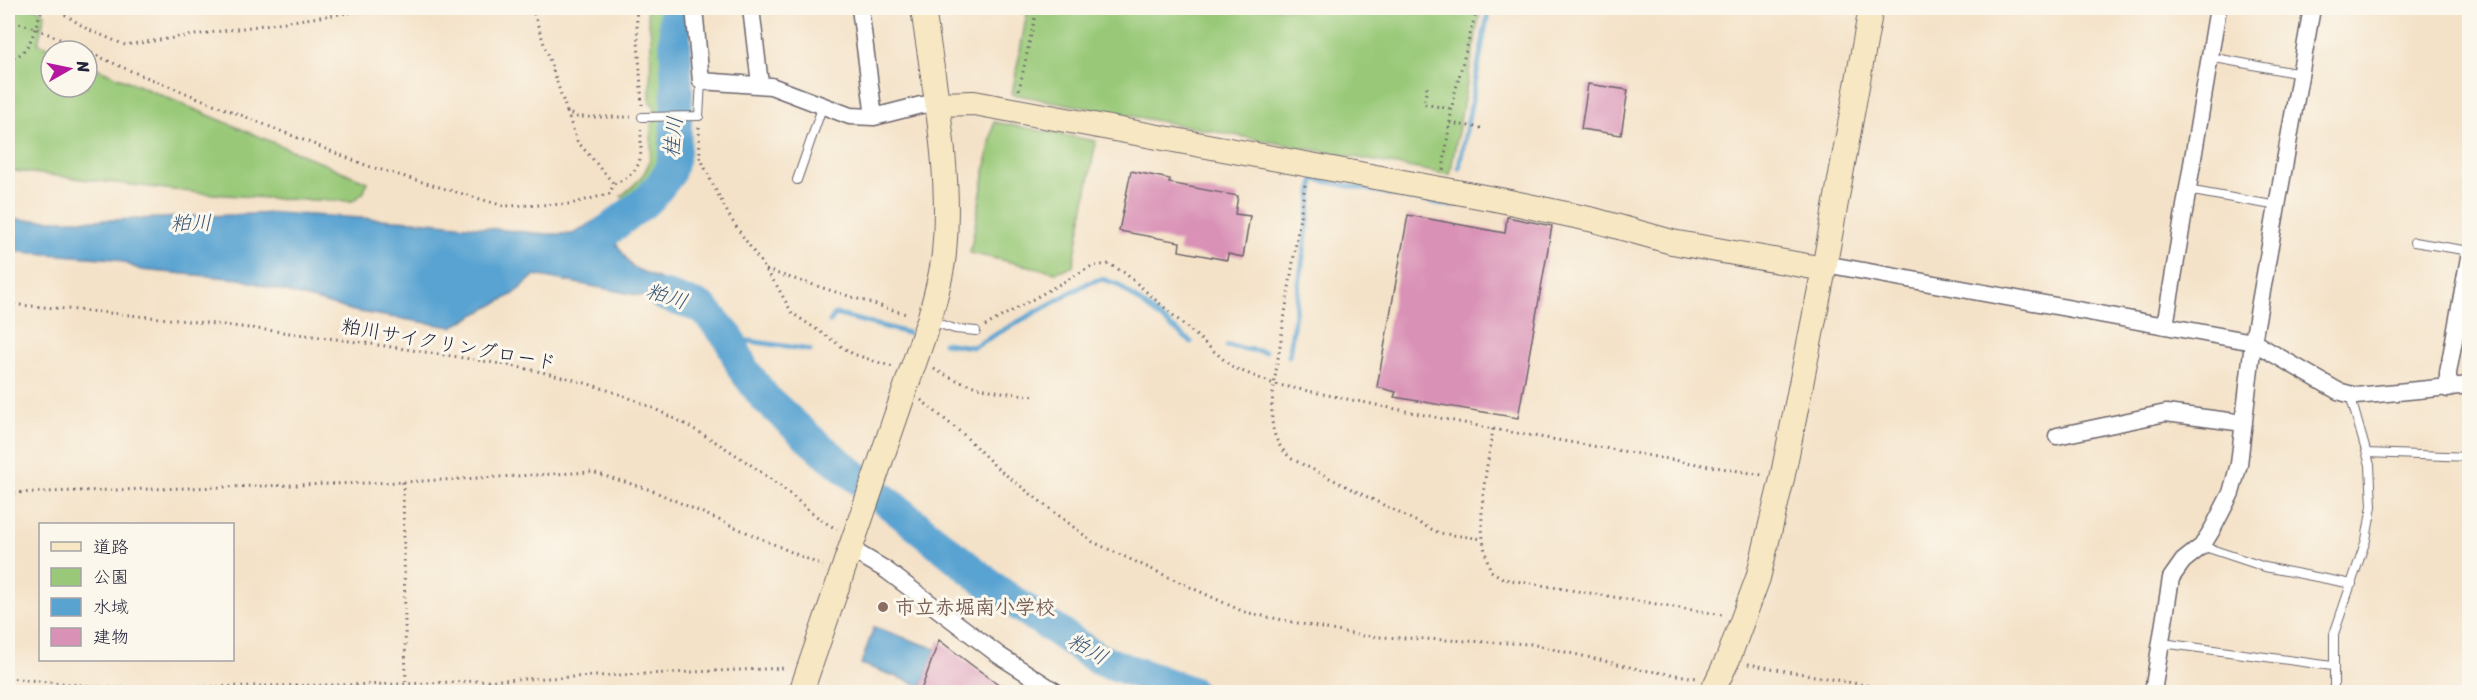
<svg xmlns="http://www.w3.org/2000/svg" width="2477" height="700" font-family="Sriracha,'Klee One',sans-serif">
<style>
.green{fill:#99c978;stroke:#5e765a;stroke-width:1.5}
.water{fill:#59a3d1;stroke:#3e6286;stroke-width:1.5}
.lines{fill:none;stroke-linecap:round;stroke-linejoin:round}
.stream{stroke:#59a3d1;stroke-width:5}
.river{stroke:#59a3d1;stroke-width:32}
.building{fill:#d991b6}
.lane-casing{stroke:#6c656c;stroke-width:10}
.street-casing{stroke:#6c656c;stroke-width:19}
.secondary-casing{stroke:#6c656c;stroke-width:26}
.path{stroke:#6c656c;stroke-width:3;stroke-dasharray:1.5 4.5;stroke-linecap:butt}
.lane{stroke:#fff;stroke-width:8}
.street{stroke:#fff;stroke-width:16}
.secondary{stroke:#f7e8c3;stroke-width:24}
.education-dot{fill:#8d6e63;stroke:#fbf7ec;stroke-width:2}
.labels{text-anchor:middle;stroke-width:6;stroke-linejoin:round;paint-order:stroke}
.street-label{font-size:20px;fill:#22223b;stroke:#fbf7ec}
.education-label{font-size:20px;font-weight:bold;fill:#785e54;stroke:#fbf7ec;text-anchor:start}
.water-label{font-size:21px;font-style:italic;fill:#385677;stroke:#fbf7ec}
</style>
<rect width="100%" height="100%" fill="#fbf7ec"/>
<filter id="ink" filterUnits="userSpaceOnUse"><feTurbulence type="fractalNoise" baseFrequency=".0167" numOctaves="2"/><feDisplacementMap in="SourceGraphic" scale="12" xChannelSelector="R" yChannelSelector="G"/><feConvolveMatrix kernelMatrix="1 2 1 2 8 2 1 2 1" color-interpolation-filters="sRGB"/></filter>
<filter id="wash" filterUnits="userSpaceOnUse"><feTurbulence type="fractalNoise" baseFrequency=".008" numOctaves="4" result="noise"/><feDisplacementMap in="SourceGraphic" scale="24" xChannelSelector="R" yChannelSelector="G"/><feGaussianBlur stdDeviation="1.35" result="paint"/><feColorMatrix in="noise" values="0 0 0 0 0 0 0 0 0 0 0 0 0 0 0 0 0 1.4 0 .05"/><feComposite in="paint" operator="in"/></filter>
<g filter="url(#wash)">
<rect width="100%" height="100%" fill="#f4e2c8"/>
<path class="green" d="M8,8H36L45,14L38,43L57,51H51V87H87V64L367,182L364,192L353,201L278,199L200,193L8,170Z
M646,8H660L661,12L669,125L662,174L649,191L630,202L621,196C652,171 652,163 651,124L656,120L654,105L650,103L651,35Z
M1028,8H1481L1450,175L1012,94Z
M994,122L1096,141L1073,266L1056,272L970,253Z"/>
<path class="water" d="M276,213L429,222L544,234H573L599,218L632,267L679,288L703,308L535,275L514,294L452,327L354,311L240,279L141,270L115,259L8,251V217L23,220H113Z
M874,627L936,649L922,686L861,664Z"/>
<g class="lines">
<path class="stream" d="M1459,168L1489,8
M830,322L835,314L908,333
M729,338L810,350
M944,343L973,347L1088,283L1102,279L1117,284L1191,342
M1227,346L1265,352
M1289,356L1314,179L1453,206"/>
<path class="river" d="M573,257L650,198L669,174L675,152L677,93L674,8
M663,295L703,308L729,338L743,369L765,398L812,441L995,589L1098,659L1191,692"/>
</g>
<g id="blocks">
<path class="building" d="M1588,84L1628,90L1621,135L1581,129Z
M1131,171L1170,179L1169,183L1238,196L1235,214L1250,216L1243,257L1228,254L1227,260L1179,251L1180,242L1119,231Z
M1408,215L1505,233L1507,217L1552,226L1518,418L1394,397L1396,392L1377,387Z
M939,640L973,666L1011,693H920Z"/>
</g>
</g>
<g filter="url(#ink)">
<use href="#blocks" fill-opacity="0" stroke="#6c656c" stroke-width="1.5"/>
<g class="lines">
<defs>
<path id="lane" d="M2210,57L2301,74
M642,117L699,116L701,81
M797,180L823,105
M2187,190L2278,206
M2414,242L2470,251
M930,321L955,329L976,331
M2367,453L2470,457
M2202,546L2265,567L2352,584
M2162,643L2332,666
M2334,692V634L2366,540L2372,506L2370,465L2350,395"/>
<path id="street" d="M694,8L701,81L771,86L850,116L874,117L921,105L937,104
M751,8L760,84
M860,8L874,117
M1825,264L2253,342L2338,391L2356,396L2470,385
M2165,326L2218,8
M2448,389V373L2470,252
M2057,436L2166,413L2244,423
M849,548L886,570L1000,656L1056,692
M2153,692L2171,578L2183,561L2202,546L2213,528L2231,493L2239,464L2253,342L2312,8"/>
<path id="secondary" d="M937,104L974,103L1500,200L1594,220L1672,242L1824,269
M801,692L929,320C935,298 942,276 944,253C952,172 934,88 923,8
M1712,692L1728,659L1758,578L1782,479L1824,269L1871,8"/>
</defs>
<use href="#lane" class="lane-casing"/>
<use href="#street" class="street-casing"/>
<use href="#secondary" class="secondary-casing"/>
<path class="path" d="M55,8L87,29L125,45L382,8
M532,8L567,112L577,117H631
M636,8L642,105
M8,20L35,28L131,71L368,166L504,206L570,204L609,194L614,184C644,171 641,159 641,129
M8,60C34,53 32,29 43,8
M1427,87L1424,104L1452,109
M1019,90L1036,12
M567,112L577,141L614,184
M1450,123L1481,128
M699,127L700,157L711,181L731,219L777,286L792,313L853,354L893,367
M1443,170L1453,100L1477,8
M1305,185L1274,384C1271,413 1267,439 1292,459L1439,533L1483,539
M766,270L909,315
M8,304C141,315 273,329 405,349C483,361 566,371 639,402C688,423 733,451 776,483C797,498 814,518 837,529
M985,326L1092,266L1109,264L1125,273L1232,367L1274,384L1493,429L1762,475
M934,369C973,390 992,391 1035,396
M921,400L964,435L997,468L1093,542L1244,612L1361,636L1531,644L1643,670L1697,678
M1493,429C1486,476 1473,525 1491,571L1504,579L1723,615
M403,482L406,692
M8,493L403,482L592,472L651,490L823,566
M1748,664L1903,692
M8,678L111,688L406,684L787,668"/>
<use href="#lane" class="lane"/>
<use href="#street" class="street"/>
<use href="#secondary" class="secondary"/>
</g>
</g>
<circle class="education-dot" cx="883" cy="607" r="6"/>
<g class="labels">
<g class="street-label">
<text transform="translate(449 344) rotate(10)" y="7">粕川サイクリングロード</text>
</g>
<g class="education-label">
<text x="895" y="614">市立赤堀南小学校</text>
</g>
<g class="water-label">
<text transform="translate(673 137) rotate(-84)" y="7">桂川</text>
<text transform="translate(191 223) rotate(-1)" y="7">粕川</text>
<text transform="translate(667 296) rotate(18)" y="7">粕川</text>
<text transform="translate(1088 649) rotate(30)" y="7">粕川</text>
</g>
</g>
<rect width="2477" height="700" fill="none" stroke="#fbf7ec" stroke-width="30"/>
<rect x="39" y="523" width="195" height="138" fill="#fbf7ec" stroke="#a4a2a5" stroke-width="1.5"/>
<rect x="51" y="542" width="30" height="9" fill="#f7e8c3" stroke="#a4a2a5" stroke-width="1.5"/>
<text x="93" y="553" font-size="18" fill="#22223b">道路</text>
<rect x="51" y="568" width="30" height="18" fill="#99c978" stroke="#a4a2a5" stroke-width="1.5"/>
<text x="93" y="583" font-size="18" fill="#22223b">公園</text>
<rect x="51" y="598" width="30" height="18" fill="#59a3d1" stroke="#a4a2a5" stroke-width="1.5"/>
<text x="93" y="613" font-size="18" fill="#22223b">水域</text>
<rect x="51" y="628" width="30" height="18" fill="#d991b6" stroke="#a4a2a5" stroke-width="1.5"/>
<text x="93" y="643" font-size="18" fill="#22223b">建物</text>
<g transform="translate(69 69) rotate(81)"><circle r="28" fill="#fbf7ec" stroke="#a4a2a5" stroke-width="1.5"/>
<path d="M0-4.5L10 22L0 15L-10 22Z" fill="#b5179e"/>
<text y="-9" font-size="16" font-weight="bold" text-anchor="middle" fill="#22223b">N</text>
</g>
</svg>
